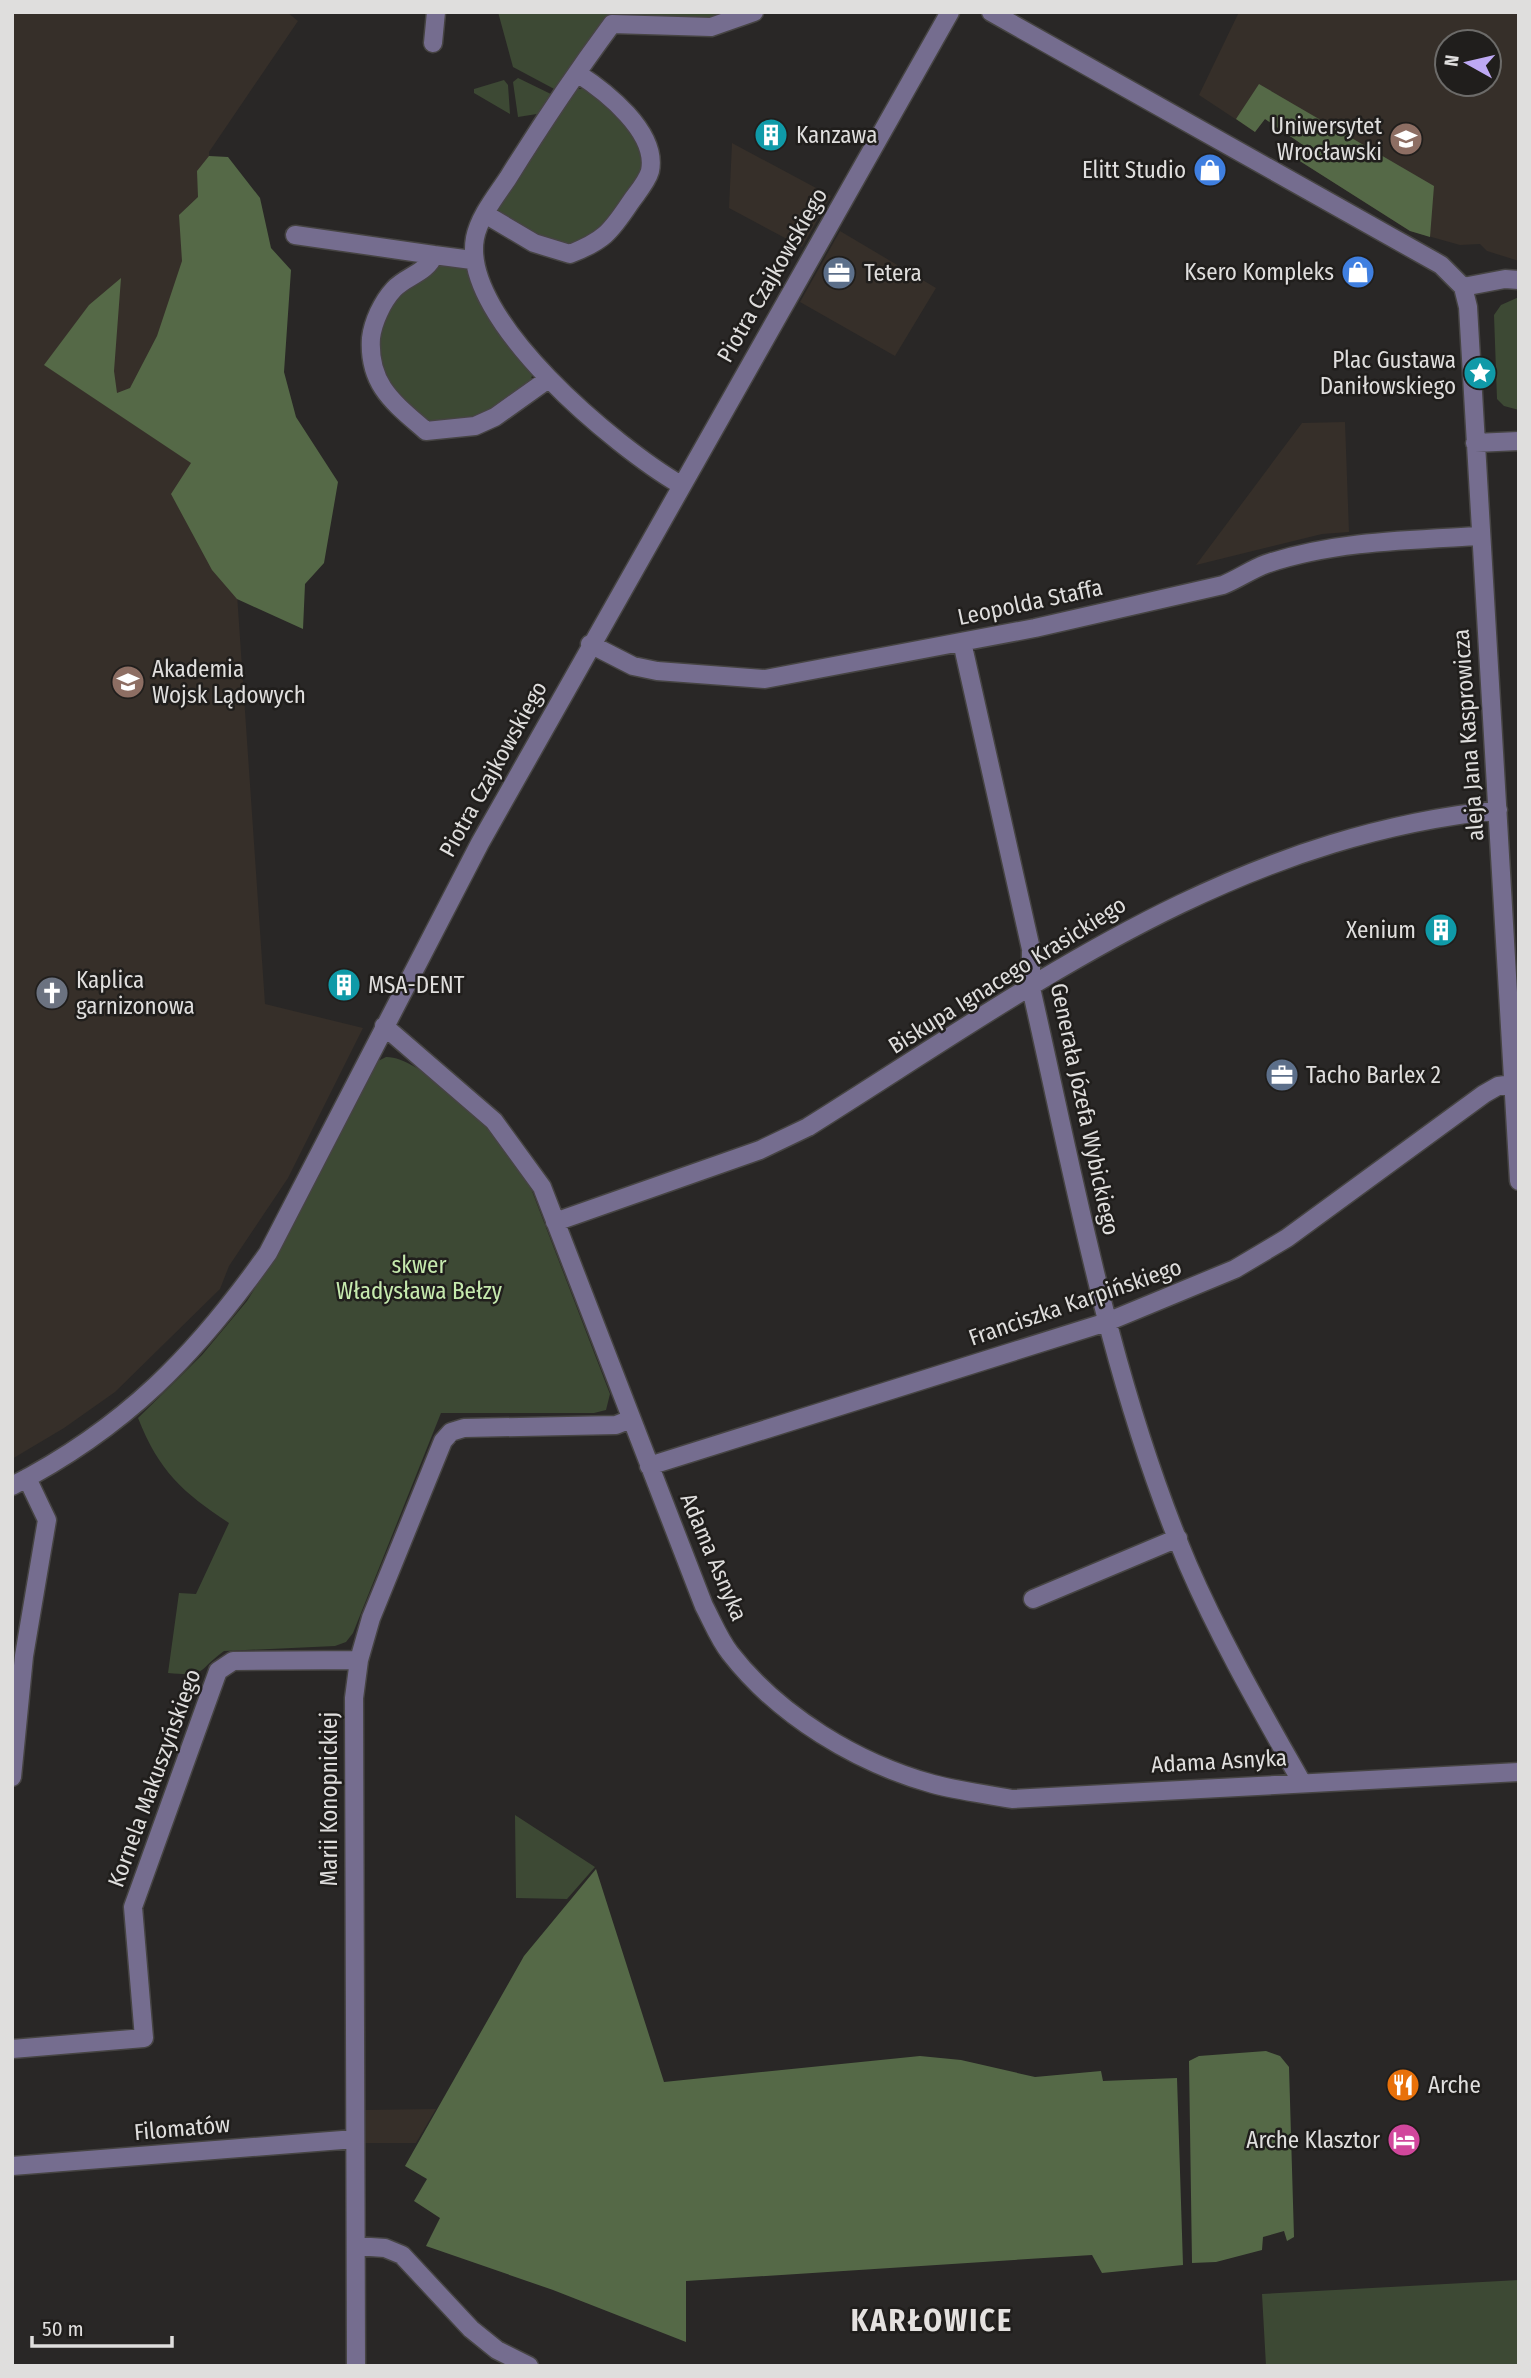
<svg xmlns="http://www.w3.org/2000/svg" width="1531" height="2378" font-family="'Fira Sans Condensed',sans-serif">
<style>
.built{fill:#362f29;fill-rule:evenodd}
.green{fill:#3d4934}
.forest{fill:#556947}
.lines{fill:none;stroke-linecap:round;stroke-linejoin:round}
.minor-casing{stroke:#464443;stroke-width:21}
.minor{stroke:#756d8f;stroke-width:18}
.labels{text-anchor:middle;stroke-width:5;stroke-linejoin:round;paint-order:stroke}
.poi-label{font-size:23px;fill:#dfdedd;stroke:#201e1c;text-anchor:start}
.street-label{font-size:23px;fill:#dfdedd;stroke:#201e1c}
.park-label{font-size:23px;fill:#c6eaae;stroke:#201e1c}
.district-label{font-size:30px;font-weight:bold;letter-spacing:2px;fill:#e5e2e0;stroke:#201e1c}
</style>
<rect width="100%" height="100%" fill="#292726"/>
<path class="built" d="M12,12H287L298,21L209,152L215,272L265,1004L363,1028L288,1178L229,1266L220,1289L115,1392L64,1428L12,1459Z
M1239,12H1519V261L1487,251L1480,244L1460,245L1410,231L1295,158L1303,145L1265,119L1255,132L1199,95ZM1447,42H1489V84H1447Z
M732,143L831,196L802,247L729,208Z
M840,231L936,288L895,356L800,302Z
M1345,422L1349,532L1322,534L1196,565L1302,423Z
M436,2109L416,2143H365V2110Z"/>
<path class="green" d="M498,12H612L558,91L513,67Z
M626,12H739L721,19L623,17Z
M518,78L555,96L543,113L518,117L513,82Z
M504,80L508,85L510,114L474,93V89Z
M590,88C607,98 643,139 643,159C642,182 600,241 577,246C547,252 517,225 495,209L568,94L577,89Z
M449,262L468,265L533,370C532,386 520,392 507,401C500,407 490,417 481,419C464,423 433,425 418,416C375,390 361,330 399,293C412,279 432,270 449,262Z
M1519,297V410L1504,406L1497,399L1494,315L1501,305Z
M386,1057C418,1056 482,1120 502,1145C514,1159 523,1175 532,1191L610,1394L606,1410L594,1413H441L353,1633L346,1642L335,1646L224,1651C196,1671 208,1677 168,1673L179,1593L196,1594L229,1523C182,1492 159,1471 138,1418L202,1355L247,1301L270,1264L376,1062Z
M515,1815L595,1867L567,1899L516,1898Z
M1519,2280V2366H1266L1262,2294Z"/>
<path class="forest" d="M1259,84L1434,186L1430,237L1410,231L1295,158L1303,145L1265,119L1255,132L1236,119Z
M209,156L228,157L260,198L271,248L291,270L284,372L296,417L338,482L324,563L305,584L303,629L237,599L212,570L171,494L191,463L44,365L89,305L121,278L114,371L117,393L130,388L157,336L182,261L179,215L198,197L197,171Z
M596,1869L664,2082L920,2056L961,2060L1035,2077L1101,2071L1103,2081L1177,2078L1183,2265L1102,2273L1092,2255L686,2281V2342L553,2290L426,2246L440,2218L414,2201L427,2179L405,2166L524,1956Z
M1266,2051L1280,2056L1289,2067L1294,2237L1287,2241L1284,2231L1263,2237L1262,2250L1216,2262L1192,2263L1189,2061L1199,2056Z"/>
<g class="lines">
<defs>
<path id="minor" d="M991,12L1441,265L1463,287L1468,307L1519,1181
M433,43L436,12
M485,214L534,243L570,254C603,241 610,233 630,203C636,194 647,182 650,171C658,132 605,91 577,73
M295,235L434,255
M472,260L434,255C427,273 406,276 394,289C382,302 373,322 371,338C368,385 394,403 426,431L475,426L495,417L547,380
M1463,287L1505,279L1519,280
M1475,443L1519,441
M681,485C617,448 460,319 475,238C479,217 496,196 508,178C541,125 575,74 612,24L711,27L754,12
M962,642L1031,949V988C1075,1181 1110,1381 1188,1565C1220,1639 1261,1710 1301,1781
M590,644L633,666L657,671L765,679L1035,628L1223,585C1238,579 1252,569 1266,564C1334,541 1409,540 1480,536
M384,1026L494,1121L542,1187L704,1606C712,1621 719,1639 730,1653C779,1716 857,1763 933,1784C959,1791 986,1794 1012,1799L1519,1772
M555,1222L760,1150L808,1127C1030,988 1228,838 1498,810
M649,1466L1107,1322L1235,1269L1287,1238L1484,1094L1498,1086L1513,1084
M12,1486C125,1428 196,1355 268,1253L480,843L950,12
M1033,1599L1178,1538
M12,1777L24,1656L47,1520L27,1478
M12,2049L144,2038L133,1907L218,1671L233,1661L359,1660
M12,2166L355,2139
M356,2246L385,2248L402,2255L471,2329L497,2350L529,2366
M356,2366L354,1698L359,1660L371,1618L443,1441L451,1432L464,1428L616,1425L631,1419"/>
</defs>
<use href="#minor" class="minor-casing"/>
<use href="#minor" class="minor"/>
</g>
<defs>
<symbol id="building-disc" viewBox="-11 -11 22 22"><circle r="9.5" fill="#0f9aa8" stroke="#201e1c"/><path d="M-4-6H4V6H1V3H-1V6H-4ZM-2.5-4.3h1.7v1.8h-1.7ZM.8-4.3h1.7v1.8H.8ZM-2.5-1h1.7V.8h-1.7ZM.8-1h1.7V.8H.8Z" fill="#fff"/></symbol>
<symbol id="university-disc" viewBox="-11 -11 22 22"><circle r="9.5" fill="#8d6e63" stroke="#201e1c"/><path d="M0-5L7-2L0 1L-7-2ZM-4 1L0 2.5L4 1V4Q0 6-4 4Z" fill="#fff"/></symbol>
<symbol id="shop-disc" viewBox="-11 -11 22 22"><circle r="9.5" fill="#3f7fe0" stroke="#201e1c"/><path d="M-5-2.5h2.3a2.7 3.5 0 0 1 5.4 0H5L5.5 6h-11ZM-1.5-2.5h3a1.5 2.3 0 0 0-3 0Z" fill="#fff"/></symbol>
<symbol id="office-disc" viewBox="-11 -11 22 22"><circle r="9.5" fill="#5c6f8a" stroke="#201e1c"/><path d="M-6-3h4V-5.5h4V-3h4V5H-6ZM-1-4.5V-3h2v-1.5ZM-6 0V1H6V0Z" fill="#fff"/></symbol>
<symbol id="sight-disc" viewBox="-11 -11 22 22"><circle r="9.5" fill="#0f9aa8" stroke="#201e1c"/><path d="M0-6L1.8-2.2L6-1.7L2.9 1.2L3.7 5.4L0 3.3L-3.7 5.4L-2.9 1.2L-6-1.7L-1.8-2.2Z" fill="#fff"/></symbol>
<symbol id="church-disc" viewBox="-11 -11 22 22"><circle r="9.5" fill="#6b7280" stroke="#201e1c"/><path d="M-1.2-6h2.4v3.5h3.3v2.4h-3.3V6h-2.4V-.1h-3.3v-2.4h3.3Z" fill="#fff"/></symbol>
<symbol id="restaurant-disc" viewBox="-11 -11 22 22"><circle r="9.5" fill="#e8710a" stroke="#201e1c"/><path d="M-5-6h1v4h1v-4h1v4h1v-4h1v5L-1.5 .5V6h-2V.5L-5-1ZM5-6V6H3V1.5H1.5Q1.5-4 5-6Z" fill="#fff"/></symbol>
<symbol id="hotel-disc" viewBox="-11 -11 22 22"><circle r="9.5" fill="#d1479c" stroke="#201e1c"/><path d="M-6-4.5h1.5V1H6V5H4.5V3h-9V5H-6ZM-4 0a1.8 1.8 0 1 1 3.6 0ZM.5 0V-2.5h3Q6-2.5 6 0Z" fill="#fff"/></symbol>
</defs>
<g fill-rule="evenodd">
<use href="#building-disc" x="752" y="116" width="38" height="38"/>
<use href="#university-disc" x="1387" y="120" width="38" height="38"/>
<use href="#shop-disc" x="1191" y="151" width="38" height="38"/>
<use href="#shop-disc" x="1339" y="253" width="38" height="38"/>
<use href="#office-disc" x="820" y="254" width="38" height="38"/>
<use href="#sight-disc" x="1461" y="354" width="38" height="38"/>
<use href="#university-disc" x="109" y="663" width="38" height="38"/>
<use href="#building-disc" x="1422" y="911" width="38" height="38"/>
<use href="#building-disc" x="325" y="966" width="38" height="38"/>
<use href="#church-disc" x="33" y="974" width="38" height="38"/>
<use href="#office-disc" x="1263" y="1056" width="38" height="38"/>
<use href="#restaurant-disc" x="1384" y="2066" width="38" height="38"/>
<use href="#hotel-disc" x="1385" y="2121" width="38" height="38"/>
</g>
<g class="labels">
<g class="poi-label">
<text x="1382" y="134" text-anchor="end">Uniwersytet<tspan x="1382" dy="26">Wrocławski</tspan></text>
<text x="796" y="143">Kanzawa</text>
<text x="1186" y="178" text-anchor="end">Elitt Studio</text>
<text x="1334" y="280" text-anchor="end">Ksero Kompleks</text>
<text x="864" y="281">Tetera</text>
<text x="1456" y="368" text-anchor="end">Plac Gustawa<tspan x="1456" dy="26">Daniłowskiego</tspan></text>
<text x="152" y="677">Akademia<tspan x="152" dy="26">Wojsk Lądowych</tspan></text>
<text x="1416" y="938" text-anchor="end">Xenium</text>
<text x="76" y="988">Kaplica<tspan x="76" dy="26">garnizonowa</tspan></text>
<text x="368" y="993">MSA-DENT</text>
<text x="1306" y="1083">Tacho Barlex 2</text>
<text x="1428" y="2093">Arche</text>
<text x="1380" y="2148" text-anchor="end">Arche Klasztor</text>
</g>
<g class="street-label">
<text transform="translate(772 275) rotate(-60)" y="8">Piotra Czajkowskiego</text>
<text transform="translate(1030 602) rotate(-12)" y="8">Leopolda Staffa</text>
<text transform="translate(1468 735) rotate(-94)" y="8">aleja Jana Kasprowicza</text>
<text transform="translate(493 769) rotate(-61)" y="8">Piotra Czajkowskiego</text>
<text transform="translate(1007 975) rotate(-32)" y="8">Biskupa Ignacego Krasickiego</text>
<text transform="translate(1085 1109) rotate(78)" y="8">Generała Józefa Wybickiego</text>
<text transform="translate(1075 1302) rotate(-19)" y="8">Franciszka Karpińskiego</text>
<text transform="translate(714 1557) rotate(67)" y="8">Adama Asnyka</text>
<text transform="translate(1219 1761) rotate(-3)" y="8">Adama Asnyka</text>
<text transform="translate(154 1778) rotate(-70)" y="8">Kornela Makuszyńskiego</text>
<text transform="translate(329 1799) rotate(-90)" y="8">Marii Konopnickiej</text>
<text transform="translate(182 2128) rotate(-5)" y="8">Filomatów</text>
</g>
<g class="park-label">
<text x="419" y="1273">skwer<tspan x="419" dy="26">Władysława Bełzy</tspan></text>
</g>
<g class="district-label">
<text x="932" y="2331">KARŁOWICE</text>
</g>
</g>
<rect width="1531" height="2378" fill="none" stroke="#dfdedd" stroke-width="28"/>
<g transform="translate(1468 63) rotate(278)"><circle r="33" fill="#201e1c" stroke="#6c6b69" stroke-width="2"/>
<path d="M0-5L12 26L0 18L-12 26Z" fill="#bea9f4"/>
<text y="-10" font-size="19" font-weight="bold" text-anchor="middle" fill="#dfdedd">N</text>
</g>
<path d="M32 2336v10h140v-10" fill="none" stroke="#dfdedd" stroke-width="3.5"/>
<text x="42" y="2336" font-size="21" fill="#dfdedd" stroke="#201e1c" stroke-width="5" paint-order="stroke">50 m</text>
</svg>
